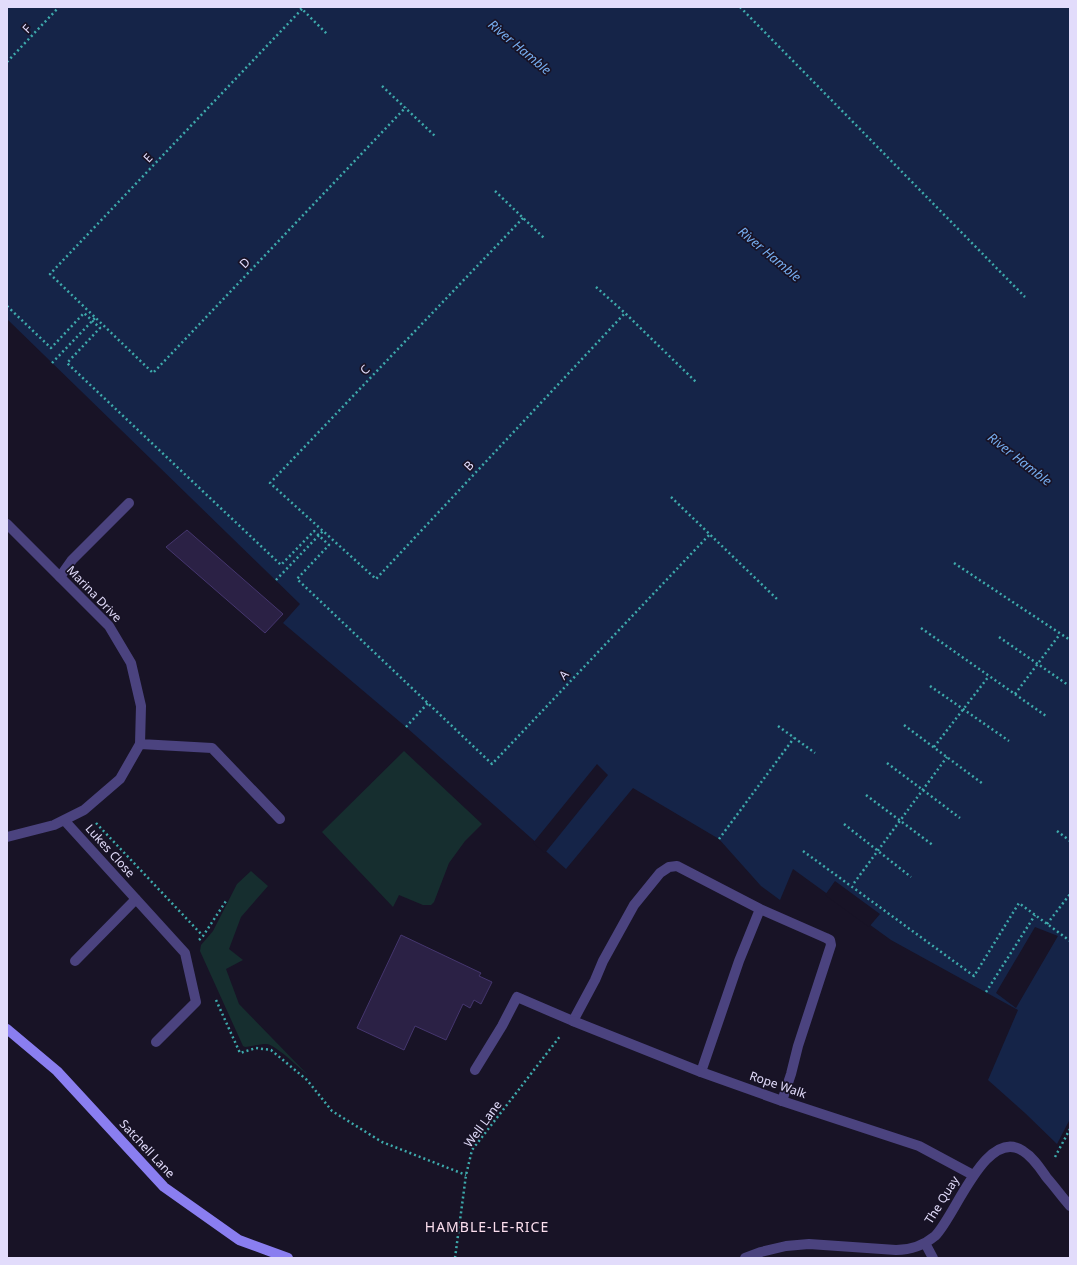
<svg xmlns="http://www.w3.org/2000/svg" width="1077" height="1265" font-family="'Noto Sans',sans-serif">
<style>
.green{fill:#162e2f}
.water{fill:#152448}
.pier{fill:#181326}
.building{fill:#2b2145;stroke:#45366e}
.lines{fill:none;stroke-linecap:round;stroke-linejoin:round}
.path{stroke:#3eaaac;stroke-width:2.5;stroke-dasharray:2 3;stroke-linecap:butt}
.lane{stroke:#4b437f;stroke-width:10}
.street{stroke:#4b437f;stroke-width:10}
.secondary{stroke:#8a7ef0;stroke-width:10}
.labels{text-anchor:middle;stroke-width:3.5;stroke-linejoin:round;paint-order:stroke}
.street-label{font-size:12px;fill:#e2dcfb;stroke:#181326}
.water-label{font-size:13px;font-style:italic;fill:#76adef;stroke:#181326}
.quarter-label{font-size:14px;letter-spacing:1px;fill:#fbdeee;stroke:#181326}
</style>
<rect width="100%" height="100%" fill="#181326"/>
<path class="green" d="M404,751L482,824L465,841L449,863L434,902L431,905H423L399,895L393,907L322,832Z
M251,871L268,886L241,917L229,949L243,960L226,969L239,1004L307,1074C299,1068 277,1046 267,1044C260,1044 252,1046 245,1047L243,1046L200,951L201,945L213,931L237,884Z"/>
<path class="water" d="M7,7H1070V1119L1057,1144L1025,1113L988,1080L1018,1010L891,940L793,869L780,900L761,886L719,839L633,788L566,869L406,727L283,623L300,604L7,319Z"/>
<path class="pier" d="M597,764L608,775L545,853L533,843Z
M835,881L880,914L869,927L825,895Z
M1035,927L1058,936L1016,1008L996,993Z"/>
<path class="building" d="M187,530L283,614L265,633L166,547Z
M401,935L481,973L479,976L492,982L481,1004L474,1000L470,1008L463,1004L446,1040L415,1026L404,1050L357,1028Z"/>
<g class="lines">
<path class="path" d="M300,7L327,34
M740,7L1025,297
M302,9L50,274L153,373L406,107
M7,62L59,7
M382,86L435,136
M495,191L545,239
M523,218L270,483L376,579L625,313
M596,287L625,313L696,382
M7,306L51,348L84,313L100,328L67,363L281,565L314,531L329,545L297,579L492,764L710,534
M52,363L95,318
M671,497L778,600
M954,563L1070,640
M276,580L323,531
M921,628L1046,716
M999,637L1068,685
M930,686L1009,741
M1015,694L1060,634
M904,725L983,784
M778,726L815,753
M406,727L428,703
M934,747L989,676
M887,763L960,818
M866,795L934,846
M96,823L203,936
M844,824L911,877
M1057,831L1070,841
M719,839L794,738
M803,851L974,976L1019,903L1070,941
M854,883L947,757
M1047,924L1070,894
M199,940L203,936L226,901
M986,992L1035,915
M216,1000L240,1053L256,1048L271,1050L307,1080L332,1111L382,1142L466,1175
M1055,1157L1070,1129
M455,1258L466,1175L472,1150L561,1035"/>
<path class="lane" d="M60,577L72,560L129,503
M475,1070L502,1026L517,997L573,1021L595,980L603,961L634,905L660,873L669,867L677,866L760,909L826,938L830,940L831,945L798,1046L791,1074L782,1101
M701,1072L739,961L760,909"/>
<path class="street" d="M7,524L109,626L131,663L141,706L140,744L120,779L84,810L54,825L7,837
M140,744L212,748L280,819
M64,820L185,953L196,1002L156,1042
M75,961L136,899
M573,1021L701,1072L782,1101L919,1146L973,1175
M925,1243L933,1258
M745,1258L761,1252L786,1246L809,1244L896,1250C911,1250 923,1246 935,1236C955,1217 986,1126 1023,1151C1033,1157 1040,1168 1047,1178C1055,1187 1062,1197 1070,1206"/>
<path class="secondary" d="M7,1029L57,1071L164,1187L239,1240L288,1258"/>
</g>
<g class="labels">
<g class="street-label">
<text transform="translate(27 29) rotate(-47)" y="4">F</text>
<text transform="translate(148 158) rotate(-47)" y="4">E</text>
<text transform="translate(245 263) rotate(-46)" y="4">D</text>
<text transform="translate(365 370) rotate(-46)" y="4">C</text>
<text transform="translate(469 466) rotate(-47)" y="4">B</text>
<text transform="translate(94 594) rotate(46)" y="4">Marina Drive</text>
<text transform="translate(564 675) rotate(-47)" y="4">A</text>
<text transform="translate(110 851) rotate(48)" y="4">Lukes Close</text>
<text transform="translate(778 1085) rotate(19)" y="4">Rope Walk</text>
<text transform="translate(483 1124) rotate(-54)" y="4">Well Lane</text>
<text transform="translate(147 1149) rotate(47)" y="4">Satchell Lane</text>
<text transform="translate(942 1200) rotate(-58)" y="4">The Quay</text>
</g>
<g class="water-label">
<text transform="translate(520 47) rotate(40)" y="5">River Hamble</text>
<text transform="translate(770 254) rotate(40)" y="5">River Hamble</text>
<text transform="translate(1020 459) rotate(38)" y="5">River Hamble</text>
</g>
<g class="quarter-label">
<text x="487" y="1232">HAMBLE-LE-RICE</text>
</g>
</g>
<rect width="1077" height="1265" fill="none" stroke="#e2dcfb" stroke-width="16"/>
</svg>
